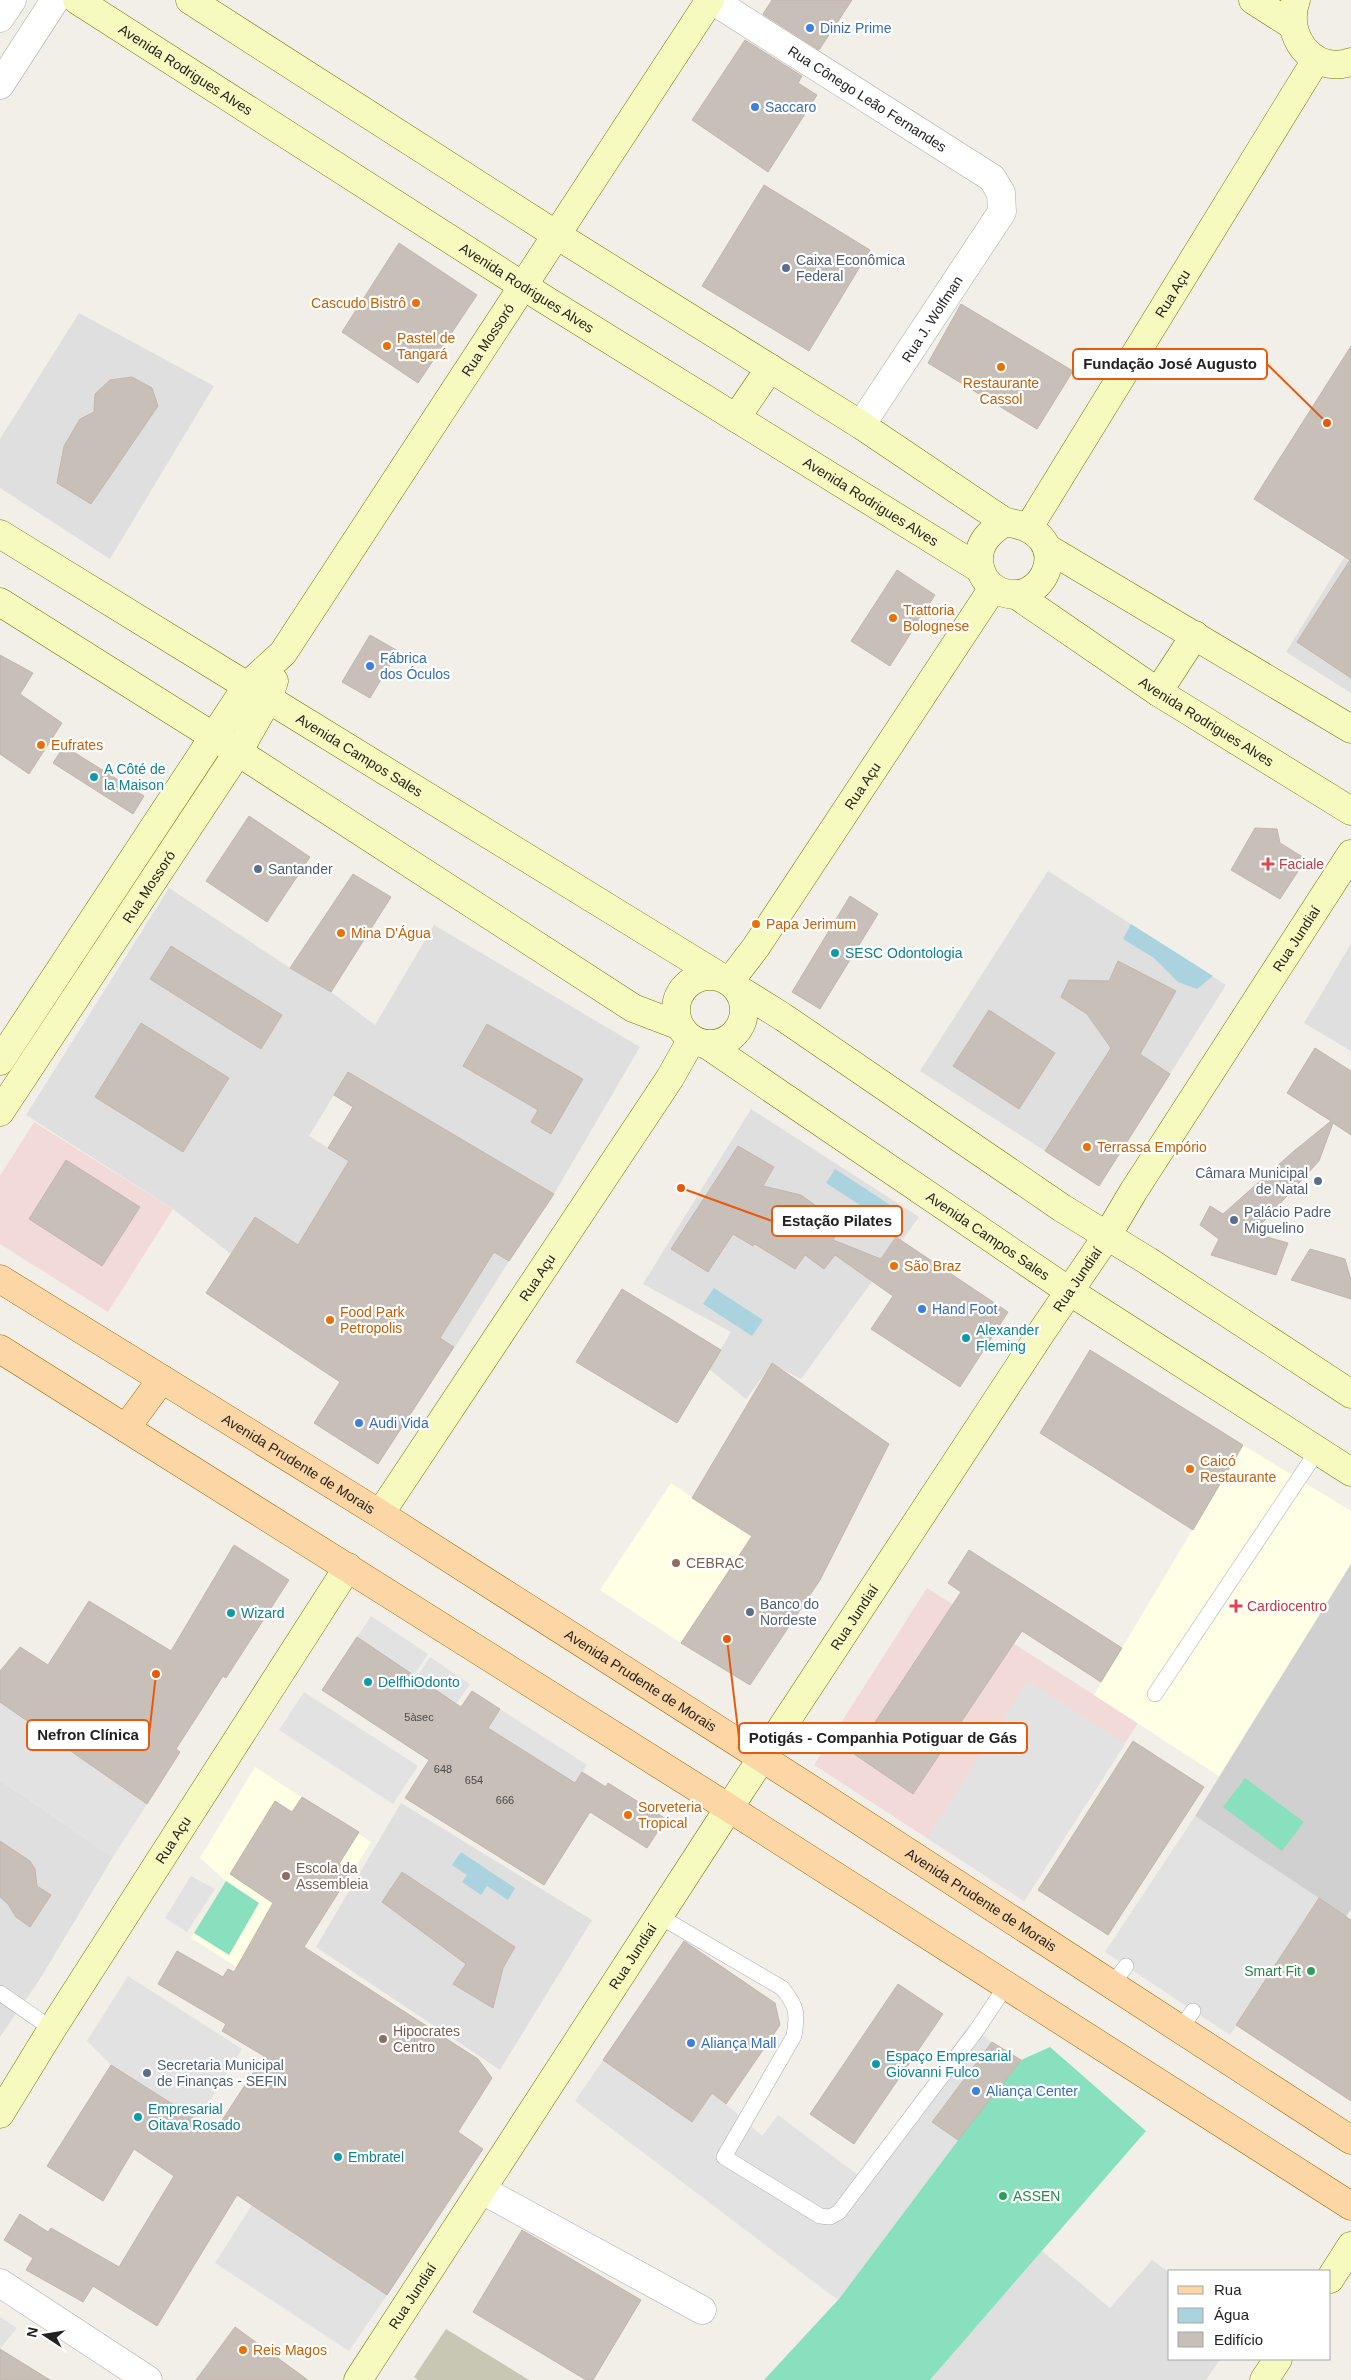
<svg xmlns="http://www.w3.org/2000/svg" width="1351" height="2380" font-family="Arial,sans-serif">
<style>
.residential{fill:#e0dfdf}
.commercial{fill:#f2dad9}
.education{fill:#ffffe5}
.religious{fill:#d0d0d0}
.construction{fill:#c7c7b4}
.pitch{fill:#88e0be}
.parking{fill:#e2e2e2}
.water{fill:#aad3df}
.building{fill:#c7bfb8;stroke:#c4b6ab}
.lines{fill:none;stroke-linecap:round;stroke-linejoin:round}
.lane-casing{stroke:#a9a9a9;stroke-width:16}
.street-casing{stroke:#a9a9a9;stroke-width:29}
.secondary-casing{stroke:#707d05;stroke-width:29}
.primary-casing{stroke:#a06b00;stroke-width:29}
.lane{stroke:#fff;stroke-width:15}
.street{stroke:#fff;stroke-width:28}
.secondary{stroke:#f7fabf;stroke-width:28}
.primary{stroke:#fcd6a4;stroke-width:28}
.shop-dot{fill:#3f7fe0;stroke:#fff;stroke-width:2}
.service-dot{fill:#5c6f8a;stroke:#fff;stroke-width:2}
.food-dot{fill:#e8710a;stroke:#fff;stroke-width:2}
.culture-dot{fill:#0f9aa8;stroke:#fff;stroke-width:2}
.health-dot{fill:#e0444e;stroke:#fff;stroke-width:2}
.education-dot{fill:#8d6e63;stroke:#fff;stroke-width:2}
.leisure-dot{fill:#2e9e5b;stroke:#fff;stroke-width:2}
.labels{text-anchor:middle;stroke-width:4.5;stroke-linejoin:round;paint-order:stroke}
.number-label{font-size:11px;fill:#4b4948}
.shop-label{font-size:14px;fill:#366cbe;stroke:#fff;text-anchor:start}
.street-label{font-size:14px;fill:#222;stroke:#fff}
.service-label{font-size:14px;fill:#4e5e75;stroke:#fff;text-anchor:start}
.food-label{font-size:14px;fill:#c56008;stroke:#fff;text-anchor:start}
.culture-label{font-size:14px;fill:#0d838f;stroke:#fff;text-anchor:start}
.health-label{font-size:14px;fill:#be3a42;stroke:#fff;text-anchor:start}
.education-label{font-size:14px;fill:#785e54;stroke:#fff;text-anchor:start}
.leisure-label{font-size:14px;fill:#27864d;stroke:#fff;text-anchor:end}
.leader{fill:none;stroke:#e8590c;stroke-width:2}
.callout-dot{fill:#e8590c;stroke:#fff;stroke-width:2}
.callout{fill:#fff;stroke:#e8590c;stroke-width:2}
.callout-label{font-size:15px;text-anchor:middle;font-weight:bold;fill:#222}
</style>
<rect width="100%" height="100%" fill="#f2efe9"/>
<path class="residential" d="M79,313L214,386L110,559L0,488V439Z
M1351,546V693L1286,652Z
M1048,871L1226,985L1170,1074L1117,1040L1045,1151L920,1071Z
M169,888L290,968L331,992L375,1025L434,925L640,1047L554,1194L348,1072L309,1136L509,1261L455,1347L255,1217L231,1254L173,1209L26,1115Z
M1351,944V1051L1304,1023Z
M751,1109L919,1217L801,1379L772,1364L746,1399L709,1369L731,1332L643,1284Z
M0,1780L113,1857L40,1979L0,2037Z
M401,1803L592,1920L500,2070L316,1947Z
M1042,2251L1110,2308L1152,2260L1170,2273V2359H1220L1206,2380H930Z"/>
<path class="commercial" d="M34,1122L173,1209L108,1312L0,1244V1176Z
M927,1588L1138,1723L1024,1901L814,1765Z"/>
<path class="education" d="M1243,1445L1351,1511V1564L1219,1776L1094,1695Z
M671,1483L751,1537L681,1643L600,1590Z
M255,1767L371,1842L276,1992L191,1938L226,1881L200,1858Z"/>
<path class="religious" d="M1351,1564V1909L1346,1917L1195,1816Z"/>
<path class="construction" d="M446,2329L529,2380H418L414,2377Z"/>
<path class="pitch" d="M1245,1778L1304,1822L1282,1851L1223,1807Z
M226,1881L259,1903L229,1955L194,1933Z
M1050,2047L1146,2131L930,2380H764L838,2300L958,2140L1021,2060Z"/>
<path class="parking" d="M371,1616L428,1654L414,1675L357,1637Z
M430,1657L470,1684L456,1704L417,1677Z
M1028,1681L1125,1744L1024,1901L927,1838Z
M304,1692L418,1766L393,1804L279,1730Z
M0,1702L147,1804L113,1857L0,1780Z
M500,1709L587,1765L521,1870L494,1854L549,1767L488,1728Z
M1195,1816L1319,1898L1230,2035L1105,1952Z
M191,1876L215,1889L187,1932L165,1918Z
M128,1976L242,2049L198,2120L111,2065L87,2041Z
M969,2025L992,2042L932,2121L958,2140L838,2300L575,2101L603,2060L692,2121L712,2093L726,2104L762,2136L778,2115L858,2175Z
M252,2205L387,2295L349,2351L215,2263Z
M0,2317L17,2328L0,2349Z"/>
<path class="water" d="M1131,924L1213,976L1197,989L1178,982L1154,958L1123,939Z
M835,1169L898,1210L889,1224L826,1183Z
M714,1288L763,1320L752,1336L703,1304Z
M461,1852L515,1888L508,1900L487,1886L481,1895L462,1882L467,1875L452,1865Z"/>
<path class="building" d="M772,0H852L819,50L763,14Z
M745,40L802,76L798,83L817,95L768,172L692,120Z
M764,185L870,250L809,351L702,286Z
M399,243L477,295L418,383L342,332Z
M961,304L1073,371L1037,429L928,363Z
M1351,346V678L1297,642L1350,560L1254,499Z
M132,377L152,388L158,406L91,504L57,483L64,446L80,419L94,412L95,394L110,380Z
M897,570L935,595L890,666L851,641Z
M370,635L398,651L370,698L342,682Z
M0,655L33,673L20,694L62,723L29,774L0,754Z
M64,746L144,796L133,814L53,763Z
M249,816L310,857L267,922L206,881Z
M1255,828L1277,829L1280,843L1306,859L1280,899L1231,870Z
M353,874L391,897L331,992L290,968Z
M850,896L878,914L820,1009L792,992Z
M171,946L282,1015L261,1049L150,979Z
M1118,961L1176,991L1140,1054L1170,1074L1099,1186L1045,1151L1111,1048L1087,1014L1061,997L1069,980L1109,981Z
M989,1010L1055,1053L1019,1109L953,1066Z
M141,1023L229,1078L183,1152L95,1097Z
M487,1024L583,1079L551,1134L531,1122L538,1110L463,1066Z
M1315,1048L1351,1071V1135L1333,1123L1319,1161L1253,1233L1288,1243L1276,1275L1211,1255L1219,1239L1200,1225L1210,1206L1223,1214L1294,1151L1331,1121L1287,1093Z
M348,1072L554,1194L509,1261L494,1252L440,1338L454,1347L378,1464L314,1423L340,1382L206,1293L255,1217L298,1245L349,1161L328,1148L353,1107L334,1095Z
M738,1146L774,1167L763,1186L801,1195L819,1208L828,1219L842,1226L833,1240L881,1259L896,1237L1008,1312L960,1387L871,1329L893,1296L835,1255L824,1269L805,1255L795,1269L755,1244L753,1246L733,1234L708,1272L671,1249Z
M66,1160L140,1207L102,1266L29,1219Z
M1310,1249L1345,1259L1351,1280V1299L1291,1280Z
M622,1289L721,1350L677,1423L576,1362Z
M1090,1350L1243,1445L1193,1530L1040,1433Z
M772,1363L889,1444L820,1580L750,1685L681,1643L752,1536L692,1498Z
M234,1545L289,1580L226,1678L223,1676L176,1749L180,1752L147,1804L0,1702V1671L20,1647L48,1665L89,1601L171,1651Z
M969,1550L1122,1648L1101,1682L1022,1631L913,1794L854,1754L961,1592L948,1583Z
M357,1637L461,1707L472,1691L500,1709L488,1728L575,1783L582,1772L606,1787L608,1783L666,1819L647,1848L590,1812L544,1885L405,1798L429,1760L322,1690Z
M1133,1741L1204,1787L1108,1935L1038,1890Z
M302,1797L359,1832L339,1864L352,1871L304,1947L478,2059L492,2078L458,2132L483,2149L387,2295L237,2195L157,2326L93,2286L83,2302L26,2270L33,2258L4,2240L20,2214L48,2232L51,2228L119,2267L174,2176L134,2149L103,2201L47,2166L111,2065L215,2131L264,2056L222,2031L226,2024L158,1984L177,1951L223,1977L228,1969L234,1972L273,1903L230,1874L275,1801L292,1812Z
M0,1841L30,1861L35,1869L37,1886L51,1895L30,1927L16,1917L8,1904L0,1897Z
M402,1872L515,1947L503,1968L493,2008L453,1984L466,1964L382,1902Z
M1319,1898L1351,1920V2101L1236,2025Z
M684,1941L775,2003L780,2025L726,2104L712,2093L692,2122L603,2060Z
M898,1984L943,2014L854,2144L810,2114Z
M992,2042L1021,2060L958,2140L932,2122Z
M522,2230L641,2300L593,2380H586L473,2312Z
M235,2327L308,2380H196Z
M0,2349L50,2380H0Z"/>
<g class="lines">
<defs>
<path id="lane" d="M1155,1694L1318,1450
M659,1916L782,1988C797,2006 798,2013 794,2036L724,2157L820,2216L830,2217L839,2212L976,2031L1006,1986
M1112,1985L1126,1966
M0,1993L52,2029
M1180,2029L1193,2011"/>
<g id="street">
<path id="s1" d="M712,0L992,178L1001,193L1002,212L861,425"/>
<path d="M0,18L12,0"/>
<path d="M0,85L55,0"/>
<path d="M482,2190L702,2310"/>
<path d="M0,2283L148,2380"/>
</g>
<g id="secondary">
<path id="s2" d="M77,0L523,286L980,569"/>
<path d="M190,0L555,234L861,425L1005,522"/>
<path d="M1253,0L1292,25"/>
<path d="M1296,0C1283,35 1312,75 1351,62"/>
<path d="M736,418L770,368"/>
<path d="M1005,522C1081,532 1043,612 999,591C987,585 980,574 979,561C978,542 991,531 1005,522Z"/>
<path id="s3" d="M1029,527L1316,60"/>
<path id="s4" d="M0,534L719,976"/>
<path d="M1047,548L1351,729"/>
<path id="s5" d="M1015,594L1158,692L1351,811"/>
<path d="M0,602L238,752L633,1008L680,1026"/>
<path d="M1158,692L1195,635"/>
<circle cx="710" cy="1010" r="34"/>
<path id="s6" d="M730,981L756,947L993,588"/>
<path d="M738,989L783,1017L1062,1208L1148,1261L1351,1394"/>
<path id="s7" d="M706,1044L1069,1291L1351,1472"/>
<path id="s8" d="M0,1061L247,686L283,653L710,0"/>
<path id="s9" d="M0,1112L238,752L268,699L274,681"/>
<path id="s10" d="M380,1514L670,1078L692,1039"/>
<path id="s11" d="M0,2114L52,2029L348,1567"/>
<path d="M1330,2279L1351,2246"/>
<path id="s12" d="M358,2380L729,1808L1043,1330L1107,1236L1133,1192L1351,854"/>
<path d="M1264,2380L1278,2359"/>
</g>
<g id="primary">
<path id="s13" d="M0,1279L380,1514L806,1786L1351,2140"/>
<path d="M0,1349L729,1808L1351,2206"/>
<path d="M126,1428L162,1379"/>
</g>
</defs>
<use href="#lane" class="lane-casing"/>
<use href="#street" class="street-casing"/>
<use href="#secondary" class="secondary-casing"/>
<use href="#primary" class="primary-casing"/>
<use href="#lane" class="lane"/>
<use href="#street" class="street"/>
<use href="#secondary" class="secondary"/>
<use href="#primary" class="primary"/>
</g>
<g class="shop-dot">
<circle cx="810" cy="28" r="5"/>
<circle cx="755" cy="107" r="5"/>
<circle cx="370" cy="666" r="5"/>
<circle cx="922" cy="1309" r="5"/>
<circle cx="359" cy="1423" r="5"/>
<circle cx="691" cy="2043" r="5"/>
<circle cx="976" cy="2091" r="5"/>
</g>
<g class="service-dot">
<circle cx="786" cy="268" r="5"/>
<circle cx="258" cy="869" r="5"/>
<circle cx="1318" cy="1181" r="5"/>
<circle cx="1234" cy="1220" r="5"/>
<circle cx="750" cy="1612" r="5"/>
<circle cx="147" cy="2073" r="5"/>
</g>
<g class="food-dot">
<circle cx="416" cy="303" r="5"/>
<circle cx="387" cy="346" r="5"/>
<circle cx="1001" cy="367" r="5"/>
<circle cx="893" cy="618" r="5"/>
<circle cx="41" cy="745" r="5"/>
<circle cx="756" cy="924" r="5"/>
<circle cx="341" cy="933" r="5"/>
<circle cx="1087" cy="1147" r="5"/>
<circle cx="894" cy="1266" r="5"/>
<circle cx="330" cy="1320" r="5"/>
<circle cx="1190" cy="1469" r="5"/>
<circle cx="628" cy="1815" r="5"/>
<circle cx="243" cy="2350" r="5"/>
</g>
<g class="culture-dot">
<circle cx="94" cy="777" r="5"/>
<circle cx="835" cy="953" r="5"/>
<circle cx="966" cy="1338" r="5"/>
<circle cx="231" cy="1613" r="5"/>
<circle cx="368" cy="1682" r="5"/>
<circle cx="876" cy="2064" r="5"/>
<circle cx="138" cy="2117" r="5"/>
<circle cx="338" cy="2157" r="5"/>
</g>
<g class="health-dot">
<path d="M1265.5 856.5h5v5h5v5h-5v5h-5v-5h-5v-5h5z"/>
<path d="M1233.5 1598.5h5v5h5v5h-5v5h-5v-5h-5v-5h5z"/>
</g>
<g class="education-dot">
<circle cx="676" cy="1563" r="5"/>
<circle cx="286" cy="1876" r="5"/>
<circle cx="383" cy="2039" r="5"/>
</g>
<g class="leisure-dot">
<circle cx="1311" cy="1971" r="5"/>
<circle cx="1003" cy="2196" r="5"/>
</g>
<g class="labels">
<g class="number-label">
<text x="419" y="1721">5àsec</text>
<text x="443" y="1773">648</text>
<text x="474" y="1784">654</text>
<text x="505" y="1804">666</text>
</g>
<g class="shop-label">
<text x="820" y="33">Diniz Prime</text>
<text x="765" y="112">Saccaro</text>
<text x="380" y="663">Fábrica<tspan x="380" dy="16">dos Óculos</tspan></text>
<text x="932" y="1314">Hand Foot</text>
<text x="369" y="1428">Audi Vida</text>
<text x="701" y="2048">Aliança Mall</text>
<text x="986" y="2096">Aliança Center</text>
</g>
<g class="street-label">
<text dy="5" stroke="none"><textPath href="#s2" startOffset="129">Avenida Rodrigues Alves</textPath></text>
<text dy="5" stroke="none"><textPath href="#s1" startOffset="184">Rua Cônego Leão Fernandes</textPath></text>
<text dy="5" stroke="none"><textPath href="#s2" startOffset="534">Avenida Rodrigues Alves</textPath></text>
<text dy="5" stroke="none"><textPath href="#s3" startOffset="274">Rua Açu</textPath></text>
<text transform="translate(932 319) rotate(-57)" y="5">Rua J. Wolfman</text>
<text dy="5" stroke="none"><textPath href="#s8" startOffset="872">Rua Mossoró</textPath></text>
<text dy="5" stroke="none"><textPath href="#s2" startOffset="939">Avenida Rodrigues Alves</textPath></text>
<text dy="5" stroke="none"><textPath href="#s5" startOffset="230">Avenida Rodrigues Alves</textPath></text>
<text dy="5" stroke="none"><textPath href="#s4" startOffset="422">Avenida Campos Sales</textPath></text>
<text dy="5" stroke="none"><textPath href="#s6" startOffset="236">Rua Açu</textPath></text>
<text dy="5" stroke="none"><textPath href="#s9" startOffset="270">Rua Mossoró</textPath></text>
<text dy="5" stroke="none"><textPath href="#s12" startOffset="1720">Rua Jundiaí</textPath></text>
<text dy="5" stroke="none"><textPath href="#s7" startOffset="341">Avenida Campos Sales</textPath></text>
<text dy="5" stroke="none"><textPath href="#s10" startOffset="284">Rua Açu</textPath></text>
<text dy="5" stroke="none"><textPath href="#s12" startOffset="1315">Rua Jundiaí</textPath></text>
<text dy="5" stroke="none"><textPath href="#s13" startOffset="351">Avenida Prudente de Morais</textPath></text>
<text dy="5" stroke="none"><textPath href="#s12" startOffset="910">Rua Jundiaí</textPath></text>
<text dy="5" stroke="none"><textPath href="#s13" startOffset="756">Avenida Prudente de Morais</textPath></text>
<text dy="5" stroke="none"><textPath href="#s11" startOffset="324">Rua Açu</textPath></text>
<text dy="5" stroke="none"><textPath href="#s13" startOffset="1161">Avenida Prudente de Morais</textPath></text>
<text dy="5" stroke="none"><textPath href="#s12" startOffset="505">Rua Jundiaí</textPath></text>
<text dy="5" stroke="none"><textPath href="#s12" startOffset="100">Rua Jundiaí</textPath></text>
</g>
<g class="service-label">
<text x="796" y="265">Caixa Econômica<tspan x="796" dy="16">Federal</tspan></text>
<text x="268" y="874">Santander</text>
<text x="1308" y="1178" text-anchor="end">Câmara Municipal<tspan x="1308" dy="16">de Natal</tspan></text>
<text x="1244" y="1217">Palácio Padre<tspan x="1244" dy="16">Miguelino</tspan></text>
<text x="760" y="1609">Banco do<tspan x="760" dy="16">Nordeste</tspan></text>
<text x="157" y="2070">Secretaria Municipal<tspan x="157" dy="16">de Finanças - SEFIN</tspan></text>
</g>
<g class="food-label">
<text x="406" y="308" text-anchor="end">Cascudo Bistrô</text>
<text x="397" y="343">Pastel de<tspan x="397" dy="16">Tangará</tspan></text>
<text x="1001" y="388" text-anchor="middle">Restaurante<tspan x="1001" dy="16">Cassol</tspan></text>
<text x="903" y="615">Trattoria<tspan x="903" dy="16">Bolognese</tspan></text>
<text x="51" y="750">Eufrates</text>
<text x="766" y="929">Papa Jerimum</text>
<text x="351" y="938">Mina D'Água</text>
<text x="1097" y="1152">Terrassa Empório</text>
<text x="904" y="1271">São Braz</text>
<text x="340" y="1317">Food Park<tspan x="340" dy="16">Petropolis</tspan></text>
<text x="1200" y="1466">Caicó<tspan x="1200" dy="16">Restaurante</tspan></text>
<text x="638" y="1812">Sorveteria<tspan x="638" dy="16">Tropical</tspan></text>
<text x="253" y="2355">Reis Magos</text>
</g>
<g class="culture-label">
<text x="104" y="774">A Côté de<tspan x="104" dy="16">la Maison</tspan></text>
<text x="845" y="958">SESC Odontologia</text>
<text x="976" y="1335">Alexander<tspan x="976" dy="16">Fleming</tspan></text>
<text x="241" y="1618">Wizard</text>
<text x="378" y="1687">DelfhiOdonto</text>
<text x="886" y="2061">Espaço Empresarial<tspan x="886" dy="16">Giovanni Fulco</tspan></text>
<text x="148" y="2114">Empresarial<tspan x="148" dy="16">Oitava Rosado</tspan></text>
<text x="348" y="2162">Embratel</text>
</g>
<g class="health-label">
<text x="1279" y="869">Faciale</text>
<text x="1247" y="1611">Cardiocentro</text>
</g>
<g class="education-label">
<text x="686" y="1568">CEBRAC</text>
<text x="296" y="1873">Escola da<tspan x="296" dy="16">Assembleia</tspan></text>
<text x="393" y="2036">Hipocrates<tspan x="393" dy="16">Centro</tspan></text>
</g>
<g class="leisure-label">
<text x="1301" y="1976">Smart Fit</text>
<text x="1013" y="2201" text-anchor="start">ASSEN</text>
</g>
</g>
<path class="leader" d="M1327 423L1267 364M681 1188L772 1221M156 1674L149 1735M727 1639L739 1738"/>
<g class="callout-dot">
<circle cx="1327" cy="423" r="5"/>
<circle cx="681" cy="1188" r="5"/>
<circle cx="156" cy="1674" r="5"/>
<circle cx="727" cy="1639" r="5"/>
</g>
<g class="callout">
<rect x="1073" y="349" width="194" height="30" rx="5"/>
<rect x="772" y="1206" width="130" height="30" rx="5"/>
<rect x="27" y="1720" width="122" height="30" rx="5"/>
<rect x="739" y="1723" width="288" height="30" rx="5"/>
</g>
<g class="callout-label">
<text x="1170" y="369">Fundação José Augusto</text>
<text x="837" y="1226">Estação Pilates</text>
<text x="88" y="1740">Nefron Clínica</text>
<text x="883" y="1743">Potigás - Companhia Potiguar de Gás</text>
</g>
<rect x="1168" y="2270" width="162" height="90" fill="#ffffff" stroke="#a7a7a7"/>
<rect x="1178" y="2286" width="25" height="8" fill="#fcd6a4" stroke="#a7a7a7"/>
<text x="1214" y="2295" font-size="15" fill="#222222">Rua</text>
<rect x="1178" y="2308" width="25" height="15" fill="#aad3df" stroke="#a7a7a7"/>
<text x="1214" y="2320" font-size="15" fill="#222222">Água</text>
<rect x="1178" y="2332" width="25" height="15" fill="#c7bfb8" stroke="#a7a7a7"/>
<text x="1214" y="2345" font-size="15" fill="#222222">Edifício</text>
<g transform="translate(45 2335) rotate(282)" stroke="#ffffff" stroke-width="4" paint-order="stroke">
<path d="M0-4L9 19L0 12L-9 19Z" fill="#222222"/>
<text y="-8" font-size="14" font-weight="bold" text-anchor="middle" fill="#222222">N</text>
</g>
</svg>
